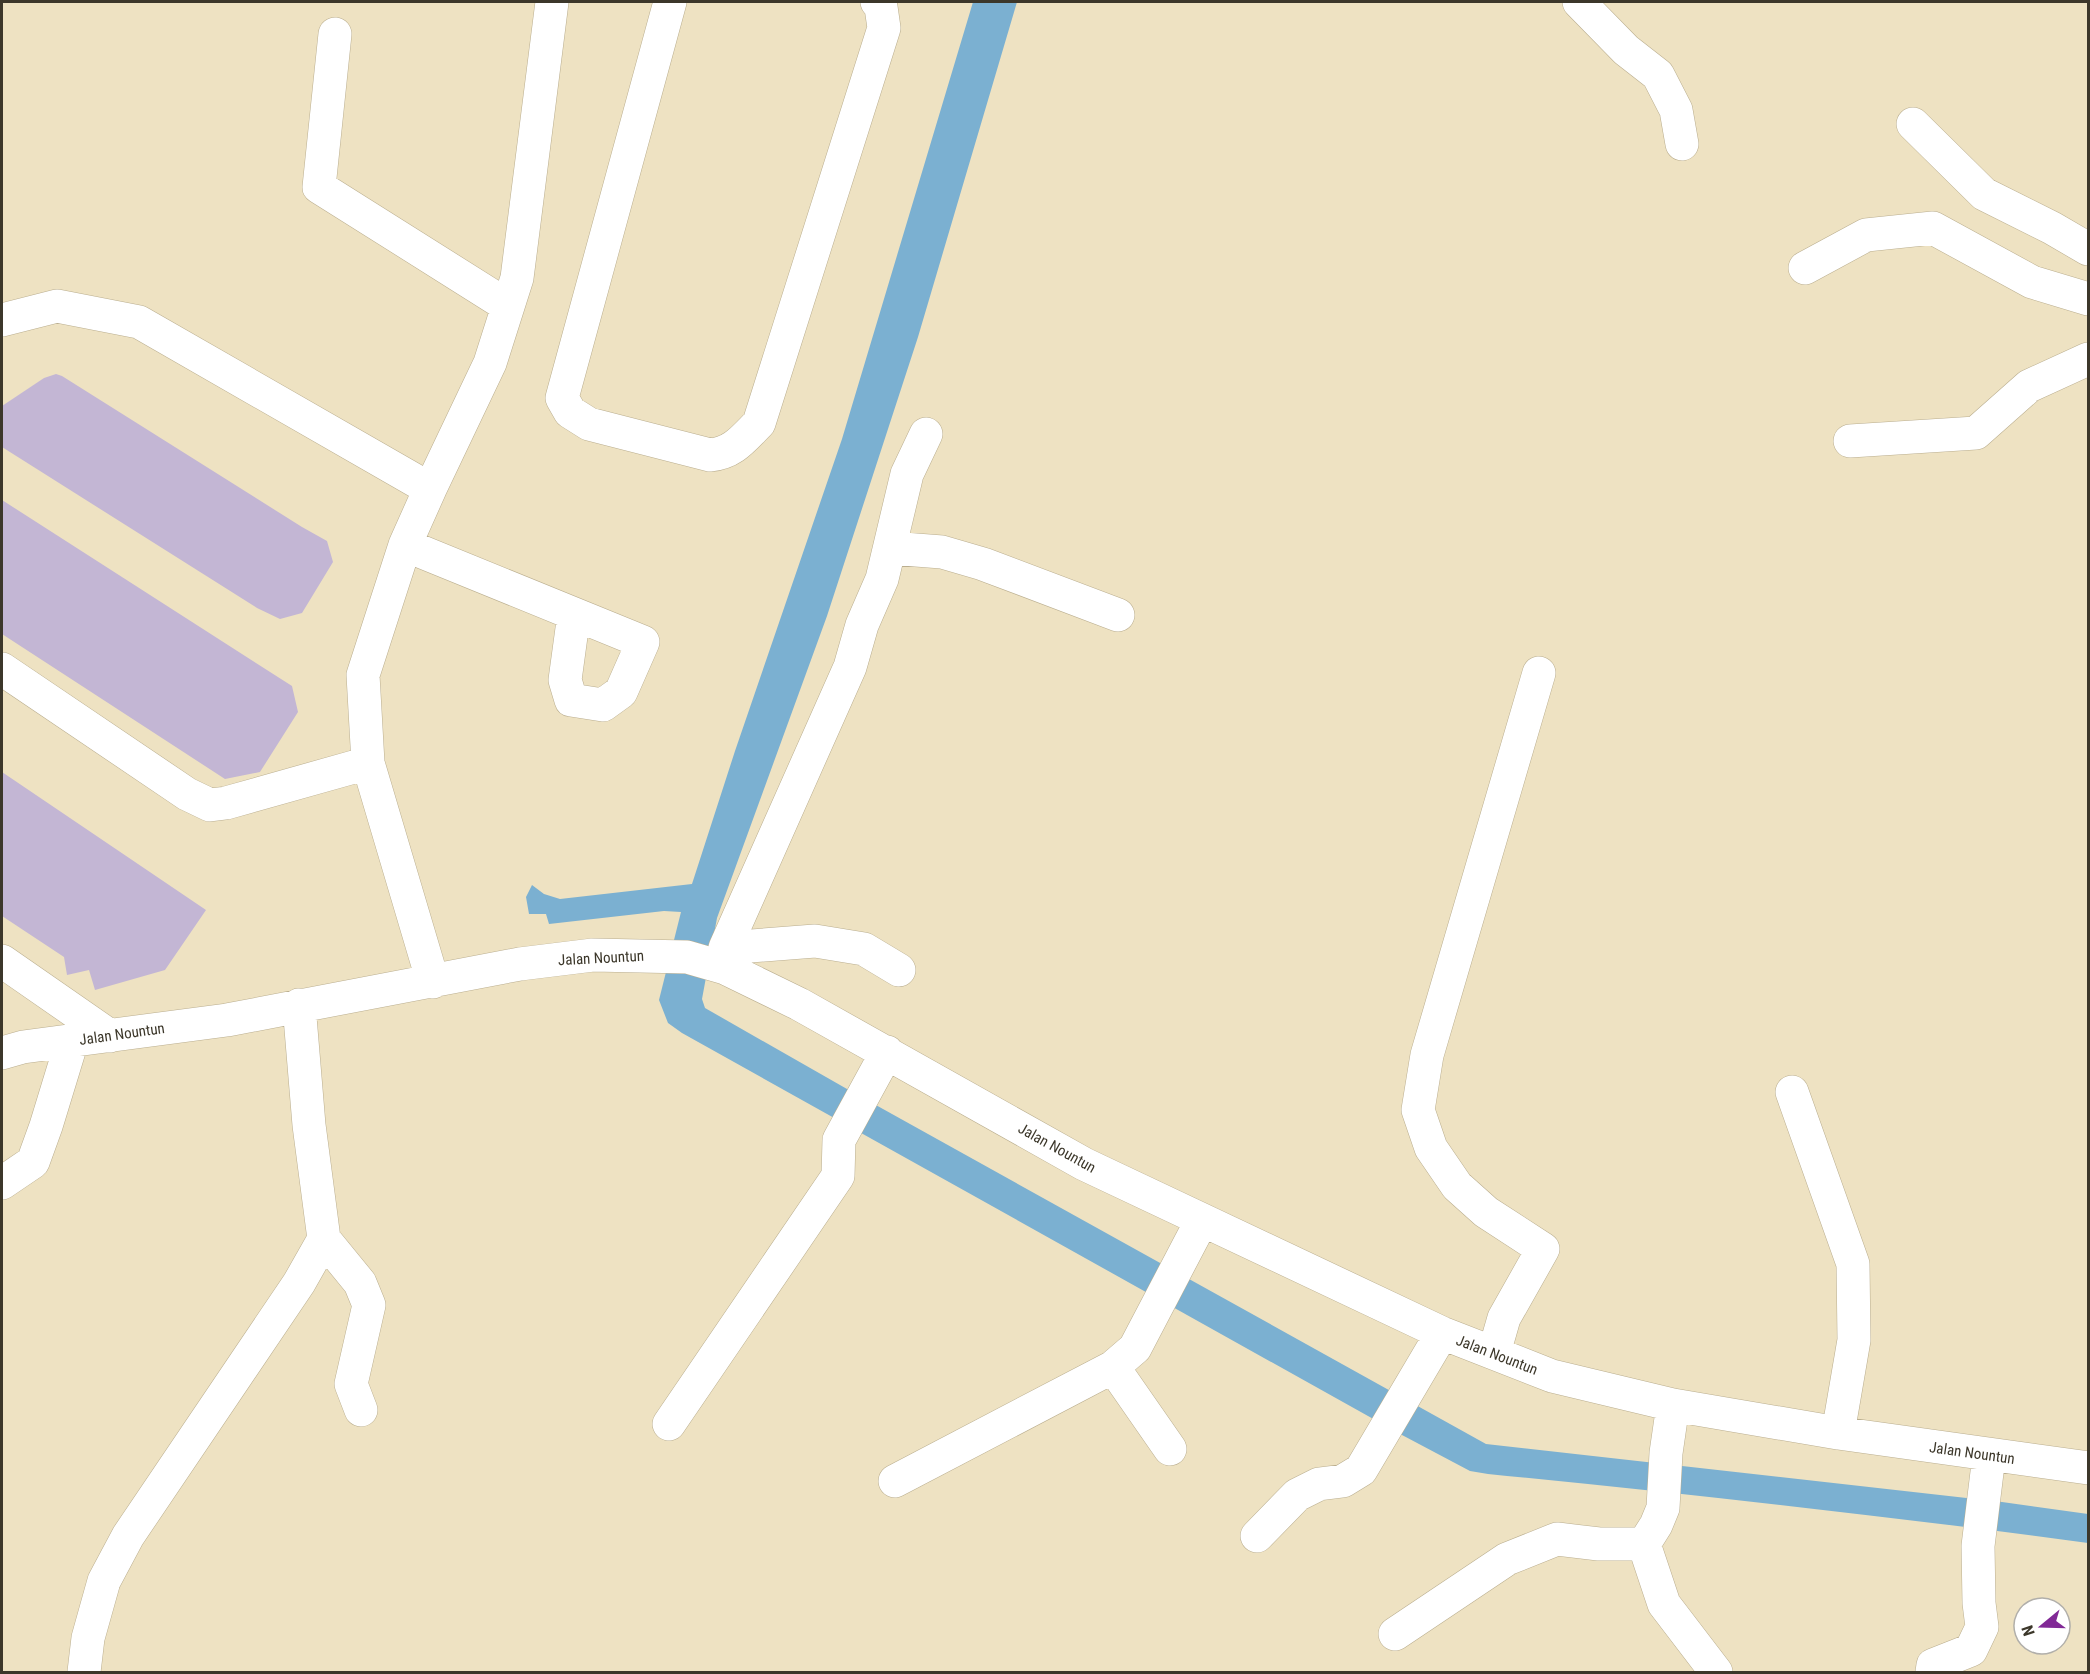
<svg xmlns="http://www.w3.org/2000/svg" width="2090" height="1674" font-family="'Roboto Condensed',sans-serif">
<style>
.water{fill:#7bb0d1}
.building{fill:#c3b6d4}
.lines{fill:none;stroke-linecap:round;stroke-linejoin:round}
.minor-casing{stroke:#baae8f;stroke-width:34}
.minor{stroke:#fff;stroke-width:33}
.labels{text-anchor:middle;stroke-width:4.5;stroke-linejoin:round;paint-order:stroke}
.street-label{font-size:15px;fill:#3c372a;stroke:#fff}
</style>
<rect width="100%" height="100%" fill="#eee2c2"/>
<path class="water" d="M973,2H1017L918,337L827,616L717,918L702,999L705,1008L847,1089L1486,1444L2002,1502L2088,1514V1543C1889,1516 1688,1494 1488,1474L1470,1471L1402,1435L682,1033L668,1023L659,1000L681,912L664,911L549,924L546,914H529L526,897L532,885L544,894L560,899L692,884L735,751L842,439Z"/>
<path class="building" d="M56,374L62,376L302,527L327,541L333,562L302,613L280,619L257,608L2,447V406L44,378Z
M2,500L292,686L298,712L260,772L225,779L2,634Z
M2,772L206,910L165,970L95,990L89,970L67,975L64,957L2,916Z"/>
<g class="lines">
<defs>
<path id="minor" d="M670,2L562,398L570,412L589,424L710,455C733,453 743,439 759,423L884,28L881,7L877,2
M1579,2L1626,50L1658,75L1676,110L1682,144
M335,34L319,187L508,306
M1913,124L1984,194L2052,228L2088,249
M1805,268L1866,235L1933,228L2032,282L2088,299
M2,320L57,306L139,322L430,489
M1850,441L1976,433L2029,386L2088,359
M405,545L643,642L621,692L603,705L571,700L565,680L574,614
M890,548L942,552L983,564L1118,615
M2,669L187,794L210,805L226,803L368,763
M725,948L815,941L864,949L899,970
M2,961L110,1036
M725,968V948L850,667L862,625L882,579L907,474L926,434
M433,982L368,763L363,675L405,545L430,489L490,363L517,278L552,2
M2,1053L23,1047L227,1020L520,964L593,955L687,957L725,968L799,1004L1084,1164L1442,1333L1552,1376L1673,1405L1838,1433L2088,1468
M1792,1092L1853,1264L1854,1340L1838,1433
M2,1183L33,1162L46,1126L72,1041
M324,1239L360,1283L369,1305L351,1384L361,1410
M1494,1353L1504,1318L1543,1249L1486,1212L1457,1186L1431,1148L1418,1110L1427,1055L1539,673
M1673,1405L1666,1453L1663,1508L1656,1525L1644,1544L1664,1604L1716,1672
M669,1424L838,1176L839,1140L887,1052
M1170,1449L1113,1367L1135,1348L1202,1220
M895,1481L1113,1367
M1257,1536L1297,1495L1319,1484L1343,1481L1361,1470L1442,1333
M1395,1634L1507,1559L1557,1539L1599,1544H1644
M84,1672L88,1638L104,1581L128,1536L299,1283L324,1239L309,1125L299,1005
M1932,1672L1933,1665L1971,1650L1982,1627L1979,1603L1978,1546L1989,1456"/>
</defs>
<use href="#minor" class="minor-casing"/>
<use href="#minor" class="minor"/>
</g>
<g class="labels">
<g class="street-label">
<text transform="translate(601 958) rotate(-3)" y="5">Jalan Nountun</text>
<text transform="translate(122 1034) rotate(-8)" y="5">Jalan Nountun</text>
<text transform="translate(1057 1148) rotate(29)" y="5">Jalan Nountun</text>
<text transform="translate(1497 1355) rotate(21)" y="5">Jalan Nountun</text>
<text transform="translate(1972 1453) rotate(8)" y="5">Jalan Nountun</text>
</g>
</g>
<rect width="2090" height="1674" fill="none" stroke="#3c372a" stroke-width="6"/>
<g transform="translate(2042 1626) rotate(251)"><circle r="28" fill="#ffffff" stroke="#b1afaa" stroke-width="1.5"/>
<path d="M0-4.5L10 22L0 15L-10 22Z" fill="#812996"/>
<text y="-9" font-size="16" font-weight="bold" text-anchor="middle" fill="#3c372a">N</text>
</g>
</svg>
